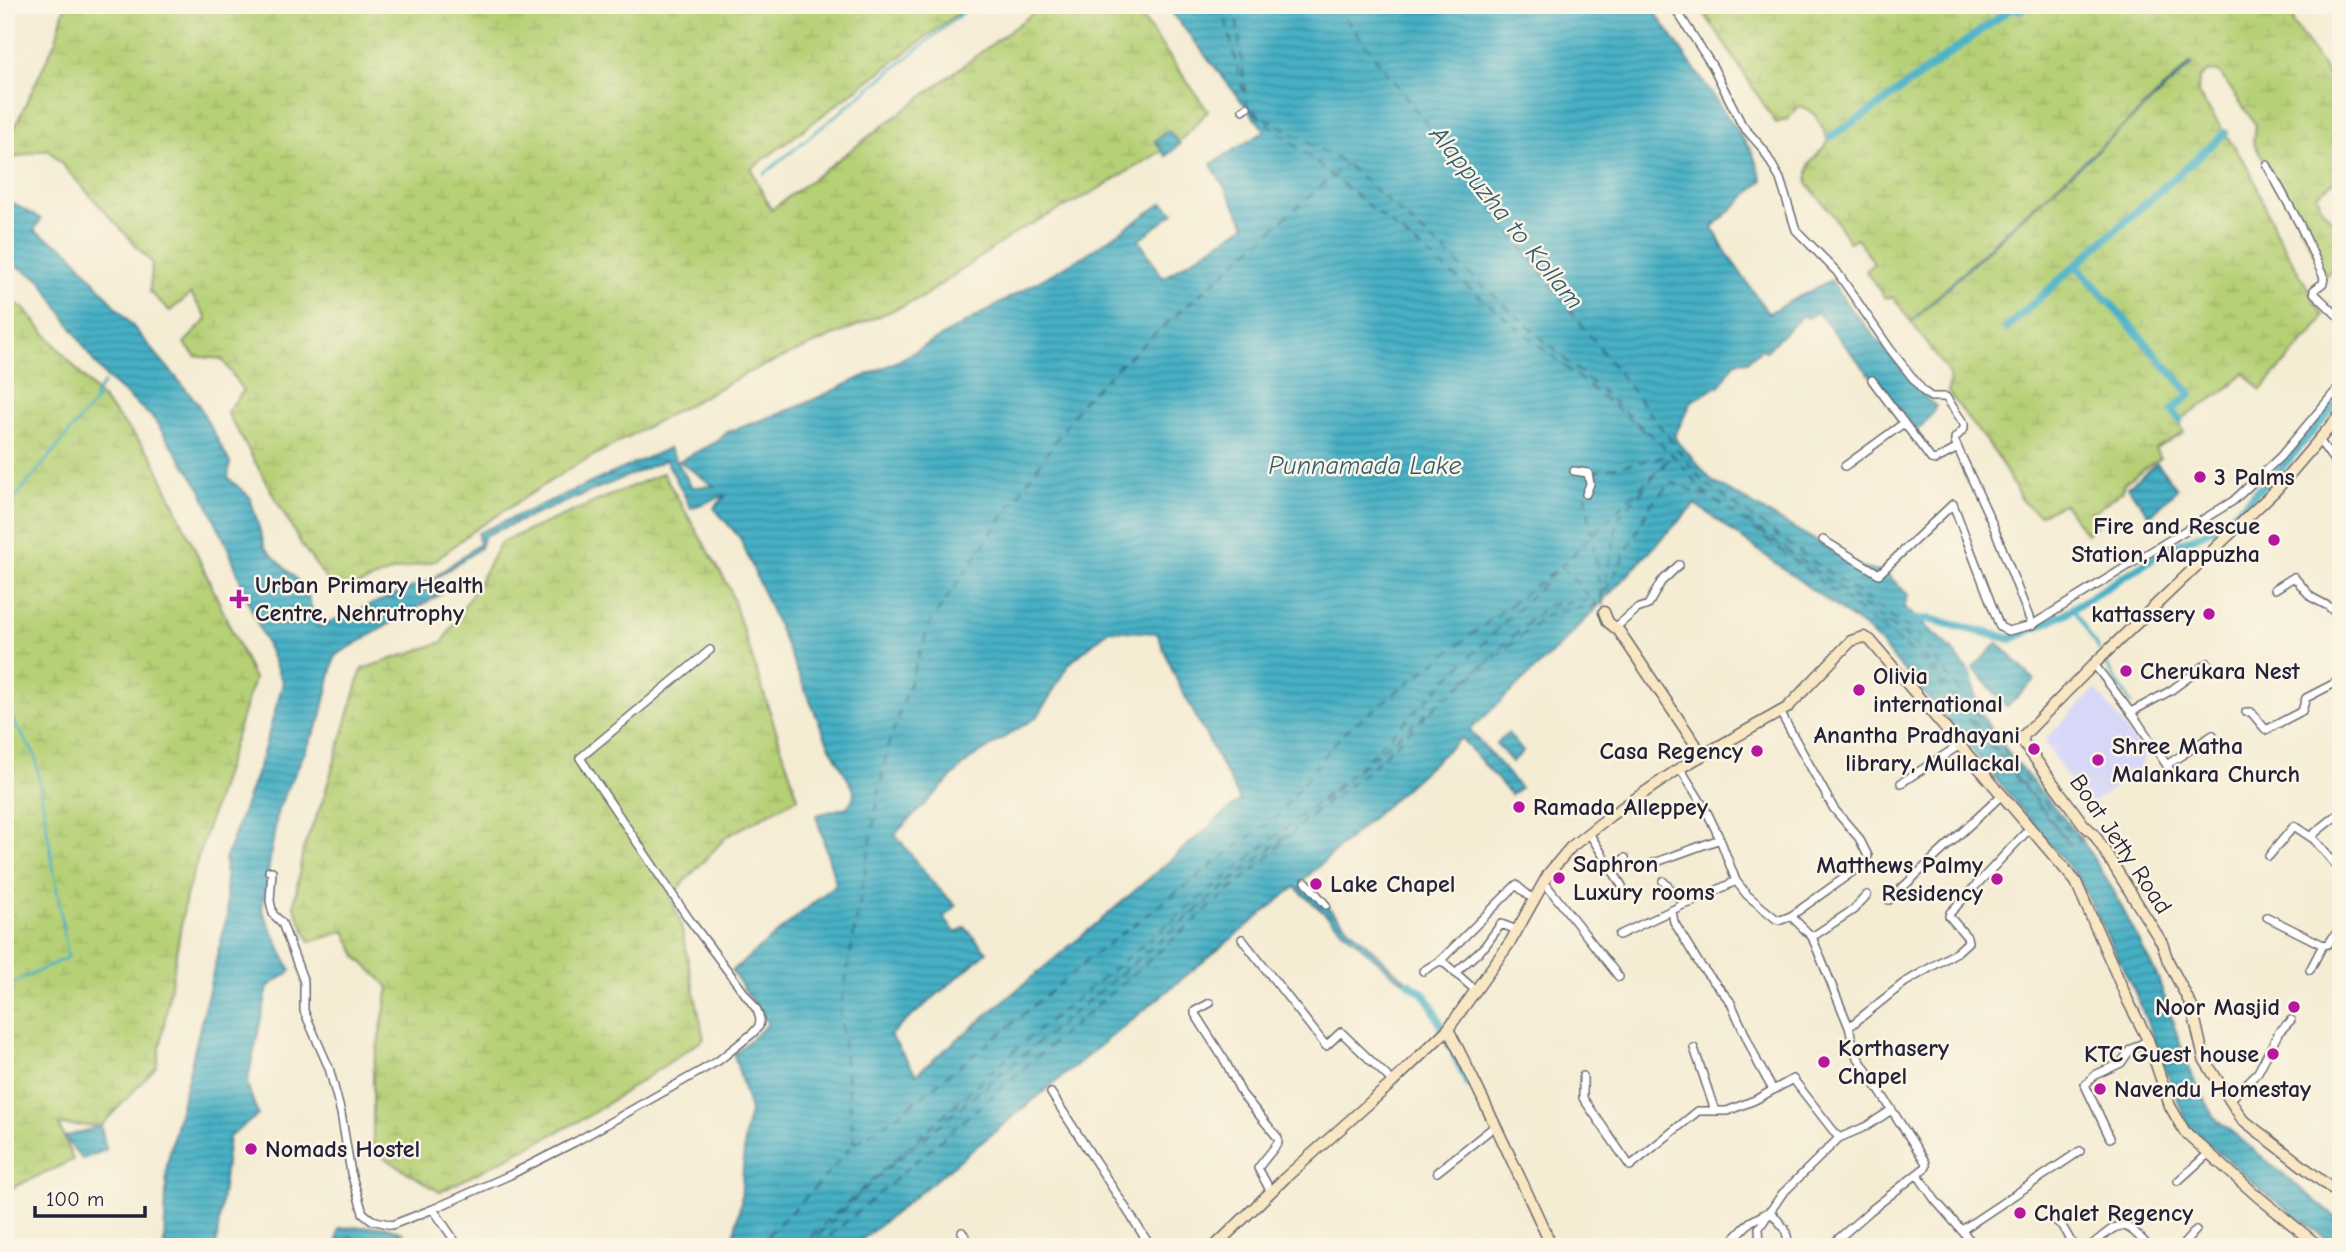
<svg xmlns="http://www.w3.org/2000/svg" width="2346" height="1252" font-family="'Comic Neue',sans-serif">
<style>
.built{fill:#d7d7f8}
.wetland{fill:url(#wetland-marsh);stroke:#6c7958;stroke-width:2}
.water{fill:url(#water-rules);stroke:#346980;stroke-width:2;fill-rule:evenodd}
.lines{fill:none;stroke-linecap:round;stroke-linejoin:round}
.stream{stroke:#46b0c5;stroke-width:2.5}
.canal{stroke:#46b0c5;stroke-width:8}
.ferry{stroke:#305b72;stroke-width:2;stroke-dasharray:9 7;stroke-linecap:butt}
.street-casing{stroke:#6c6970;stroke-width:10}
.secondary-casing{stroke:#6c6970;stroke-width:13}
.street{stroke:#fff;stroke-width:7}
.secondary{stroke:#f9e7c3;stroke-width:10}
.poi-dot{fill:#b5179e;stroke:#fcf5e5;stroke-width:2.5}
.labels{text-anchor:middle;stroke-width:5;stroke-linejoin:round;paint-order:stroke}
.poi-label{font-size:24px;font-weight:bold;fill:#22223b;stroke:#fcf5e5;text-anchor:start}
.street-label{font-size:24px;fill:#22223b;stroke:#fcf5e5}
.water-label{font-size:26px;font-style:italic;fill:#305b72;stroke:#fcf5e5}
</style>
<defs>
<pattern id="wetland-marsh" width="20" height="14" patternUnits="userSpaceOnUse" patternTransform="scale(1.75)"><rect width="20" height="14" fill="#b6d075"/><path d="M1 5h8M5 5V1M11 12h8M15 12V8" fill="none" stroke="#9cb266"/></pattern>
<pattern id="water-rules" width="6" height="5" patternUnits="userSpaceOnUse" patternTransform="scale(1.75)"><rect width="6" height="5" fill="#46b0c5"/><path d="M0 2.5h6" fill="none" stroke="#3a8fa1"/></pattern>
</defs>
<rect width="100%" height="100%" fill="#fcf5e5"/>
<filter id="ink" filterUnits="userSpaceOnUse"><feTurbulence type="fractalNoise" baseFrequency=".0143" numOctaves="2"/><feDisplacementMap in="SourceGraphic" scale="14" xChannelSelector="R" yChannelSelector="G"/><feConvolveMatrix kernelMatrix="1 2 1 2 8 2 1 2 1" color-interpolation-filters="sRGB"/></filter>
<filter id="wash" filterUnits="userSpaceOnUse"><feTurbulence type="fractalNoise" baseFrequency=".00686" numOctaves="4" result="noise"/><feDisplacementMap in="SourceGraphic" scale="28" xChannelSelector="R" yChannelSelector="G"/><feGaussianBlur stdDeviation="1.57" result="paint"/><feColorMatrix in="noise" values="0 0 0 0 0 0 0 0 0 0 0 0 0 0 0 0 0 1.4 0 .05"/><feComposite in="paint" operator="in"/></filter>
<g filter="url(#wash)">
<rect width="100%" height="100%" fill="#f4ecd3"/>
<path class="built" d="M2096,689L2145,755L2140,769L2085,808L2044,740Z"/>
<path class="wetland" d="M65,5H969L751,169L771,210L1044,5H1133L1208,111L1182,139L1090,194L1018,231L921,298L747,373L574,466L471,532L435,561L393,571L355,586L334,590L301,544L227,412L243,391L222,359L195,356L184,343L207,319L191,294L170,311L150,292L152,263L48,149L5,160V148L56,40Z
M1699,5H2308L2293,14L2294,24L2341,93V176L2317,194L2322,209L2341,230V262L2325,276L2286,196L2253,142L2255,124L2219,72L2208,71L2199,79L2198,94L2250,170L2276,232L2323,315L2320,324L2261,390L2244,372L2231,386L2179,421L2184,433L2155,449L2160,458L2124,483L2122,491L2091,514L2097,525L2086,534L2064,504L2039,515L2023,502L1997,456L1948,392L1950,375L1893,297L1885,298L1866,271L1874,263L1857,238L1849,242L1831,212L1807,184L1809,165L1828,142C1824,127 1816,110 1799,106L1788,119L1776,123Z
M5,296L24,309L152,456L254,679L186,896L157,1066L101,1126L59,1125L73,1160L5,1191Z
M663,473L729,587L798,798L727,836L671,896L680,921L704,1039L587,1117L440,1192L373,1151V1070L389,987L358,958L345,931L310,942L294,906L303,849L323,800L362,669L443,642L483,575L501,542Z"/>
<path class="water" d="M1166,5H1650L1752,152L1763,180L1713,227L1722,246L1768,313L1831,280L1846,303L1929,401L1936,406L1931,415L1917,431L1817,312L1808,318L1803,315L1766,351L1761,349L1748,361L1736,362L1720,385L1692,401L1674,437L1712,481L1865,569L1885,572L1908,595L1904,607L1950,648L1971,674L1978,710L2014,760L2082,840L2113,890L2158,978L2189,1070L2215,1118L2341,1222V1230L2336,1236L2341,1242L2335,1237L2331,1242L2265,1193L2188,1126L2136,994L2079,879L1937,708L1870,632L1695,504L1562,644L1470,730L1520,788L1511,795L1461,738L1301,882L1393,969L1425,995L1391,973L1295,887L853,1247H731L741,1202L745,1133L750,1111L734,1054L768,1024L732,971L836,884L816,815L847,807L853,799L854,790L828,743L740,538L714,508L726,495L691,508L666,460L484,536L480,548L433,580L441,594L335,656L321,718L278,809L262,910L291,971L268,987L247,1084L258,1115L229,1137L216,1247H164L167,1164L227,915L225,860L260,763L283,683L247,599L229,550L201,490L187,468L153,418L107,378L94,362L40,279L5,260V199L41,219L34,231L68,250L197,402L230,463L228,478L250,497L265,548L305,588L318,627L432,579L479,544L478,533L669,448L692,487L714,486L679,461L714,443L728,432L795,408L898,361L1085,255L1163,203L1174,213L1139,240L1163,278L1246,225L1211,164L1265,131ZM1109,630L1157,633L1177,681L1240,800L1102,919L916,1074L890,1035L987,952L965,927L956,933L944,918L956,906L933,883L895,834L968,761L1038,716L1070,663Z
M2191,63L2193,64L2048,194L1911,322L2007,230L2096,152Z
M1168,130L1180,144L1166,156L1155,141Z
M2157,463L2177,489L2150,516L2128,487Z
M1998,643L2034,680L2007,707L1973,668Z
M1508,733L1523,752L1512,762L1496,743Z
M101,1126L106,1150L82,1159L64,1137Z
M385,1226L403,1233L380,1247H362L350,1236L347,1247H336L339,1228Z"/>
<g class="lines">
<path class="stream" d="M764,174L972,5
M5,510L97,399L94,396L104,383
M2073,608L2099,650
M5,647L7,660L5,664
M2105,662L2131,704
M5,709L35,755L68,957L5,987"/>
<path class="canal" d="M1830,137L1877,107L2006,12L2014,8L2020,10L2027,5
M2076,265L2225,133
M2006,328L2076,265L2191,394L2172,410L2180,420
M1909,620L1929,619L2011,639L2064,614L2163,552L2221,525L2278,472L2341,398
M1409,983L1425,995L1433,1008L1468,1084"/>
<path class="ferry" d="M1222,5L1245,99
M1235,5L1247,105
M1335,5L1703,482L1919,637L2009,757
M1251,109L1346,164L1673,455L1704,492L1713,498
M1254,112L1650,436
M1592,472L1672,455
M1586,495L1602,604
M1746,521L1911,640L1999,753L2003,755
M1561,566L1597,605
M1602,597L1619,517L1665,464
M1603,607V597L1651,504L1671,482L1717,501L1919,657L1998,755L2014,760V775L2069,844L2082,840
M1465,681L1547,605L1590,600
M2015,763L2016,768L2066,828L2082,840
M2015,767V774L2069,843L2071,842
M1356,770L1672,456
M1310,817L1367,771L1437,706
M854,1144L840,1012L887,749L930,623L1083,401L1120,365L1346,164
M756,1247L816,1187L854,1144L899,1114L1007,1028L1095,954L1276,817L1343,733L1553,572
M799,1247L1025,1041L1548,614L1595,605L1600,609
M806,1247L883,1172L1294,829
M817,1247L1265,860L1339,786"/>
</g>
</g>
<g filter="url(#ink)">
<g class="lines">
<defs>
<path id="street" d="M1673,5L1713,67L1742,125L1763,149L1780,179L1796,230L1837,272L1890,349L1923,391L1931,397H1946L1964,424V429L1955,438V442L1993,525L2032,625
M1243,110L1247,107
M2267,165L2300,225L2324,278L2323,283L2314,290V293L2341,319
M1872,380L1931,459L1935,460L1958,448
M2319,440L2341,470
M1845,466L1904,423
M1574,471L1588,473
M1586,494L1590,484L1588,473
M1823,540L1879,574L1953,504L2000,627L2008,631L2032,625L2233,501L2280,457L2341,385
M2275,589L2294,577L2311,597L2328,606L2341,618
M1615,628L1637,609L1648,605L1661,582L1679,565
M2094,664L2135,718L2174,776
M1780,712L1834,809L1859,838L1868,856L1865,863L1791,916
M2131,712L2170,691L2208,663
M2246,712H2251L2266,730L2302,711L2306,698L2341,680
M2168,764L2213,735
M1680,768L1707,812L1720,839L1736,881L1747,895L1776,919L1781,920L1791,916L1812,937L1849,1027L1855,1053L1926,1163V1167L1917,1174L1935,1200L1976,1247
M1901,783L1960,745
M2341,812L2311,836L2341,871
M1589,833L1622,886
M2269,856L2294,826L2312,838
M1651,864L1720,839
M1611,868L1625,858
M269,871H272L270,901L273,914L282,923L304,982V1011L329,1068L341,1113L351,1173L363,1213L372,1220L392,1225L433,1209
M1663,881L1685,904L1690,903L1736,881
M1306,882L1326,905
M1544,882L1619,977
M1889,900L2003,794
M1672,911L1674,922L1700,965L1730,1001L1758,1063L1773,1090
M2267,917L2323,945L2328,944L2341,927
M1619,935L1685,904
M1812,937L1853,910L1867,895
M1242,939L1326,1046L1341,1032L1393,1082
M2310,970L2323,945
M1423,971L1441,960
M1455,973L1485,946L1501,924L1517,930
M1475,990L1441,960L1516,885L1534,900
M2341,997V1000
M1210,1003L1195,1011V1014L1225,1061L1242,1094L1278,1138V1143L1258,1168L1271,1192
M1849,1027L1904,983L1957,952L1968,942L1967,937L1949,916L1950,913L2031,827
M1694,1048L1715,1111
M1583,1076V1098L1630,1166L1698,1111H1727L1755,1100L1793,1079L1839,1138
M1051,1093L1151,1247
M2229,1101L2258,1072L2279,1032L2291,1020
M2110,1138L2085,1085L2095,1075L2121,1063L2130,1050L2148,1040
M1437,1172L1495,1126
M2178,1181L2208,1154
M2055,1220L2062,1226L2074,1247
M1962,1230L2080,1151
M962,1232L973,1247
M459,1247L433,1209L510,1175L575,1142L718,1061L753,1033L759,1026L760,1019L757,1010L689,919L580,758L710,650
M1726,1247L1750,1222L1770,1211L1785,1229L1790,1247
M1760,1247L1759,1228L1782,1194L1839,1138L1867,1126L1890,1111
M1829,1247L1870,1211L1917,1174
M2089,1247C2120,1223 2121,1215 2149,1247
M2181,1247L2196,1230"/>
<path id="secondary" d="M2341,414L2277,489L2094,664L2025,734L2022,741L2084,825L2094,834L2162,943L2168,961L2192,1007L2204,1059L2242,1119L2341,1196
M1604,612L1608,622L1619,631L1702,754
M1448,1029C1485,1101 1518,1173 1552,1247
M1214,1247L1285,1178L1393,1082L1448,1029L1511,941L1549,873L1571,847L1610,816L1680,768L1787,708L1851,641L1864,637L1870,640L2076,882L2128,1001L2148,1040L2170,1106L2185,1132L2256,1195L2320,1247
M2338,1247L2341,1243"/>
</defs>
<use href="#street" class="street-casing"/>
<use href="#secondary" class="secondary-casing"/>
<use href="#street" class="street"/>
<use href="#secondary" class="secondary"/>
</g>
</g>
<g class="poi-dot">
<circle cx="2200" cy="477" r="7"/>
<circle cx="2274" cy="540" r="7"/>
<path d="M235.5 588.5h7v7h7v7h-7v7h-7v-7h-7v-7h7z"/>
<circle cx="2209" cy="614" r="7"/>
<circle cx="2126" cy="671" r="7"/>
<circle cx="1859" cy="690" r="7"/>
<circle cx="2034" cy="749" r="7"/>
<circle cx="1757" cy="751" r="7"/>
<circle cx="2098" cy="760" r="7"/>
<circle cx="1519" cy="807" r="7"/>
<circle cx="1559" cy="878" r="7"/>
<circle cx="1997" cy="879" r="7"/>
<circle cx="1316" cy="884" r="7"/>
<circle cx="2294" cy="1007" r="7"/>
<circle cx="2273" cy="1054" r="7"/>
<circle cx="1824" cy="1062" r="7"/>
<circle cx="2100" cy="1089" r="7"/>
<circle cx="251" cy="1149" r="7"/>
<circle cx="2020" cy="1213" r="7"/>
</g>
<g class="labels">
<g class="poi-label">
<text x="2214" y="485">3 Palms</text>
<text x="2260" y="534" text-anchor="end">Fire and Rescue<tspan x="2260" dy="28">Station, Alappuzha</tspan></text>
<text x="255" y="593">Urban Primary Health<tspan x="255" dy="28">Centre, Nehrutrophy</tspan></text>
<text x="2195" y="622" text-anchor="end">kattassery</text>
<text x="2140" y="679">Cherukara Nest</text>
<text x="1873" y="684">Olivia<tspan x="1873" dy="28">international</tspan></text>
<text x="2020" y="743" text-anchor="end">Anantha Pradhayani<tspan x="2020" dy="28">library, Mullackal</tspan></text>
<text x="2112" y="754">Shree Matha<tspan x="2112" dy="28">Malankara Church</tspan></text>
<text x="1743" y="759" text-anchor="end">Casa Regency</text>
<text x="1533" y="815">Ramada Alleppey</text>
<text x="1573" y="872">Saphron<tspan x="1573" dy="28">Luxury rooms</tspan></text>
<text x="1983" y="873" text-anchor="end">Matthews Palmy<tspan x="1983" dy="28">Residency</tspan></text>
<text x="1330" y="892">Lake Chapel</text>
<text x="2280" y="1015" text-anchor="end">Noor Masjid</text>
<text x="1838" y="1056">Korthasery<tspan x="1838" dy="28">Chapel</tspan></text>
<text x="2259" y="1062" text-anchor="end">KTC Guest house</text>
<text x="2114" y="1097">Navendu Homestay</text>
<text x="265" y="1157">Nomads Hostel</text>
<text x="2034" y="1221">Chalet Regency</text>
</g>
<g class="street-label">
<text transform="translate(2121 844) rotate(56)" y="8">Boat Jetty Road</text>
</g>
<g class="water-label">
<text transform="translate(1507 217) rotate(51)" y="9">Alappuzha to Kollam</text>
<text x="1365" y="474">Punnamada Lake</text>
</g>
</g>
<rect width="2346" height="1252" fill="none" stroke="#fcf5e5" stroke-width="28"/>
<path d="M35 1206v10h110v-10" fill="none" stroke="#22223b" stroke-width="3.5"/>
<text x="46" y="1206" font-size="21" fill="#22223b" stroke="#fcf5e5" stroke-width="5" paint-order="stroke">100 m</text>
</svg>
